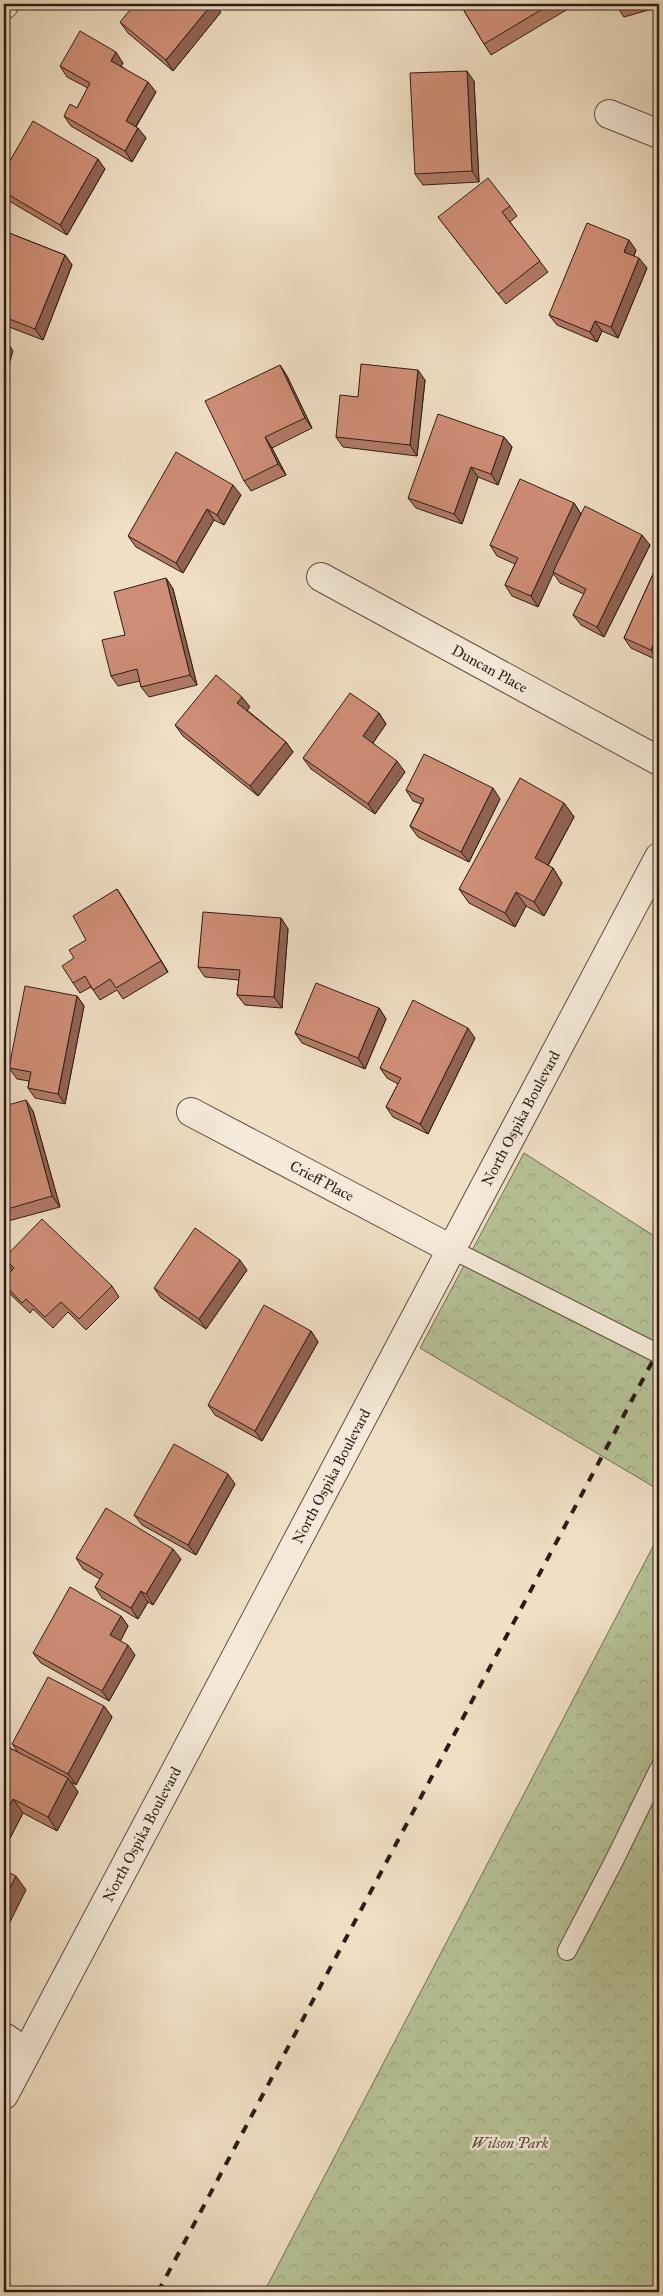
<svg xmlns="http://www.w3.org/2000/svg" width="663" height="2296" font-family="'IM FELL Great Primer',serif">
<style>
.park{fill:url(#park-crowns);stroke:#726f56}
.lines{fill:none;stroke-linecap:round;stroke-linejoin:round}
.service-casing{stroke:#5e4d42;stroke-width:20}
.minor-casing{stroke:#5e4d42;stroke-width:30}
.tertiary-casing{stroke:#5e4d42;stroke-width:30}
.service{stroke:#f5ead9;stroke-width:18}
.minor{stroke:#f5ead9;stroke-width:28}
.tertiary{stroke:#f5ead9;stroke-width:28}
.rail{stroke:#2d1c16;stroke-width:4;stroke-dasharray:9 9;stroke-linecap:butt}
.wall{fill:#b27a66;stroke:#2d1c16}
.shaded-wall{fill:#916353;stroke:#2d1c16}
.building{fill:#cf8e77;stroke:#2d1c16}
.labels{text-anchor:middle;stroke-width:5;stroke-linejoin:round;paint-order:stroke}
.street-label{font-size:15px;fill:#2d1c16;stroke:#f5ead9}
.park-label{font-size:15px;font-style:italic;fill:#564e3d;stroke:#f5ead9}
</style>
<defs>
<pattern id="park-crowns" width="20" height="18" patternUnits="userSpaceOnUse" patternTransform="scale(1.25)"><rect width="20" height="18" fill="#b6c297"/><path d="M2 6a3 3 0 1 1 6 0M12 15a3 3 0 1 1 6 0" fill="none" stroke="#9da681"/></pattern>
</defs>
<rect width="100%" height="100%" fill="#f0dfc4"/>
<filter id="stains"><feTurbulence type="fractalNoise" baseFrequency=".004" numOctaves="4"/><feColorMatrix values="0 0 0 0 .2 0 0 0 0 .09 0 0 0 0 .02 0 0 0 .5 -.17"/></filter>
<radialGradient id="worn" r=".72"><stop offset=".6" stop-color="#630" stop-opacity="0"/><stop offset="1" stop-color="#630" stop-opacity=".3"/></radialGradient>
<path class="park" d="M524,1153L659,1239V1490L420,1348Z
M659,1535V2292H264Z"/>
<g class="lines">
<defs>
<path id="service" d="M451,1249L659,1354
M567,1951L614,1861L659,1769"/>
<g id="minor">
<path d="M4,5V4"/>
<path d="M609,114L659,134"/>
<path id="s1" d="M321,577L659,761"/>
<path id="s2" d="M191,1112L451,1249"/>
</g>
<g id="tertiary">
<path d="M4,2037L26,2052"/>
<path id="s3" d="M4,2095L659,857"/>
</g>
</defs>
<use href="#service" class="service-casing"/>
<use href="#minor" class="minor-casing"/>
<use href="#tertiary" class="tertiary-casing"/>
<use href="#service" class="service"/>
<use href="#minor" class="minor"/>
<use href="#tertiary" class="tertiary"/>
<path class="rail" d="M158,2292L659,1349"/>
</g>
<path class="wall" d="M460,4H572L573,6L491,55L484,44Z
M616,4H659V7L624,17L617,7Z
M221,12L173,71L128,33L120,22Z
M123,63L121,66L156,92L136,127L146,138L132,162L71,126L64,116L77,108L88,88L67,77L60,66Z
M474,81L479,182L423,185L415,174Z
M105,169L67,235L4,198V171Z
M510,206L517,216L510,222L548,272L506,304L438,217Z
M4,231L65,255L72,265L43,340L4,325Z
M636,250L634,256L647,268L618,338L602,331L597,342L557,325L549,315Z
M659,271V294L653,285Z
M280,365L287,376L312,428L272,448L286,475L251,491L244,481Z
M425,380L417,456L343,447L336,437L358,397Z
M504,437L512,447L498,485L478,477L462,524L416,508L408,498Z
M241,495L224,525L214,520L183,573L136,547L128,536Z
M574,503L581,514L572,533L650,545L604,637L581,625L573,615L584,594L560,583L553,573L538,607L512,596L505,585L515,564L497,556L490,545Z
M659,561V661L631,648L624,638Z
M166,578L173,589L197,685L149,697L141,687L140,681L118,686L111,676L125,635Z
M250,707L247,710L286,742L293,752L258,796L183,736L175,725Z
M379,713L386,724L373,743L405,772L375,814L311,769L303,758Z
M406,790L500,799L469,862L418,837L410,826L421,804L413,801Z
M564,803L574,817L548,866L553,868L562,883L544,916L526,906L515,927L469,903L459,889Z
M117,889L124,900L168,972L123,999L117,990L100,1000L91,987L80,993L73,983L74,958L86,940Z
M281,918L288,929L282,1008L245,1005L237,995L239,980L205,977L198,967Z
M77,996L84,1006L65,1104L35,1098L28,1088L29,1081L17,1079L9,1068Z
M379,1008L386,1019L365,1069L302,1043L295,1033Z
M475,1038L428,1134L393,1117L386,1107L398,1084L387,1078L380,1068Z
M4,1106L33,1111L60,1207L8,1221L4,1216Z
M4,1258L112,1286L119,1297L86,1330L68,1312L53,1328L33,1309L30,1313L8,1292L4,1285V1279L12,1270Z
M247,1270L206,1329L161,1298L154,1288Z
M311,1331L318,1342L262,1441L215,1415L208,1405Z
M235,1484L196,1555L142,1525L134,1515Z
M76,1558L181,1559L153,1605L148,1602L138,1619L102,1598L95,1587L100,1579L83,1569Z
M121,1616L128,1626L120,1641L135,1655L109,1701L41,1663L33,1653Z
M104,1706L112,1717L76,1785L71,1782L78,1792L57,1831L23,1813L7,1844L4,1843V1745L18,1752L12,1744Z"/>
<path class="shaded-wall" d="M212,4H215L221,12L173,71L166,60Z
M116,52L123,63L118,71L111,61Z
M467,71L474,81L479,182L472,171Z
M148,82L156,92L133,131L126,121Z
M138,128L146,138L132,162L125,151Z
M98,159L105,169L67,235L60,225Z
M629,240L636,250L631,262L624,252Z
M65,255L72,265L43,340L35,329Z
M639,258L647,268L618,338L611,327Z
M595,321L602,331L597,342L590,332Z
M6,340L13,351L4,382V346Z
M280,365L287,376L312,428L305,418Z
M418,370L425,380L417,456L410,445Z
M265,437L272,448L286,475L278,464Z
M504,437L512,447L498,485L491,474Z
M471,467L478,477L462,524L454,514Z
M233,485L241,495L224,525L217,515Z
M574,503L581,514L538,607L531,596Z
M207,509L214,520L183,573L176,563Z
M642,535L650,545L604,637L597,627Z
M166,578L173,589L197,685L190,675Z
M659,633V661L651,650Z
M242,697L250,707L245,713L237,703Z
M379,713L386,724L370,747L363,736Z
M286,742L293,752L258,796L250,786Z
M397,761L405,772L375,814L368,804Z
M493,788L500,799L469,862L461,852Z
M564,803L574,817L544,872L535,858Z
M553,868L562,883L544,916L534,902Z
M117,889L124,900L168,972L161,961Z
M516,892L526,906L515,927L505,913Z
M281,918L288,929L282,1008L274,997Z
M77,996L84,1006L65,1104L58,1094Z
M379,1008L386,1019L365,1069L358,1058Z
M468,1028L475,1038L428,1134L420,1124Z
M26,1100L33,1111L60,1207L52,1196Z
M240,1260L247,1270L206,1329L199,1319Z
M311,1331L318,1342L262,1441L255,1431Z
M228,1474L235,1484L196,1555L188,1545Z
M173,1549L181,1559L153,1605L146,1594Z
M141,1591L148,1602L138,1619L131,1608Z
M121,1616L128,1626L118,1646L110,1635Z
M128,1645L135,1655L109,1701L102,1691Z
M104,1706L112,1717L76,1785L68,1774Z
M68,1778L78,1792L57,1831L48,1817Z
M13,1799L23,1813L7,1844L4,1840V1816Z
M16,1876L26,1890L4,1934V1900Z"/>
<path class="building" d="M135,4H212L166,60L120,22Z
M460,4H551L484,44Z
M616,4H628L617,7Z
M80,31L116,52L111,61L148,82L126,121L138,128L125,151L64,116L70,104L77,108L90,83L60,66Z
M467,71L472,171L415,174L410,73Z
M33,121L98,159L60,225L4,192V171Z
M488,178L510,206L502,212L540,261L498,294L438,217Z
M587,223L629,240L624,252L639,258L611,327L595,321L590,332L549,315Z
M4,231L65,255L35,329L4,317Z
M659,271V288L653,285Z
M361,364L418,370L410,445L336,437L340,395L358,397Z
M280,365L305,418L265,437L278,464L244,481L205,401Z
M438,414L504,437L491,474L471,467L454,514L408,498Z
M176,452L233,485L217,515L207,509L176,563L128,536Z
M520,479L574,503L531,596L505,585L518,558L490,545Z
M585,506L642,535L597,627L573,615L586,589L553,572Z
M659,561V633L651,650L624,638Z
M166,578L190,675L141,687L137,669L111,676L102,640L125,635L114,592Z
M216,675L242,697L237,703L286,742L250,786L175,725Z
M350,693L379,713L363,736L397,761L368,804L303,758Z
M424,754L493,788L461,852L410,826L424,799L406,790Z
M520,778L564,803L535,858L553,868L534,902L516,892L505,913L459,889Z
M117,889L161,961L116,988L110,979L93,990L85,976L73,983L62,966L74,958L69,950L86,940L73,916Z
M203,912L281,918L274,997L237,995L240,970L198,967Z
M316,983L379,1008L358,1058L295,1033Z
M25,986L77,996L58,1094L28,1088L31,1072L9,1068Z
M413,1000L468,1028L420,1124L386,1107L401,1078L380,1068Z
M26,1100L52,1196L4,1210V1106Z
M42,1219L112,1286L79,1319L61,1302L45,1317L26,1299L22,1303L4,1284V1279L14,1268L4,1258Z
M195,1228L240,1260L199,1319L154,1288Z
M264,1305L311,1331L255,1431L208,1405Z
M174,1444L228,1474L188,1545L134,1515Z
M106,1508L173,1549L146,1594L141,1591L131,1608L95,1587L103,1574L76,1558Z
M70,1587L121,1616L110,1635L128,1645L102,1691L33,1653Z
M48,1677L104,1706L68,1774L12,1744Z
M4,1745L68,1778L48,1817L13,1799L4,1816Z
M4,1870L16,1876L4,1900Z"/>
<g class="labels">
<g class="street-label">
<text dy="5" stroke="none"><textPath href="#s1" startOffset="192">Duncan Place</textPath></text>
<text dy="5" stroke="none"><textPath href="#s3" startOffset="1105">North Ospika Boulevard</textPath></text>
<text dy="5" stroke="none"><textPath href="#s2" startOffset="148">Crieff Place</textPath></text>
<text dy="5" stroke="none"><textPath href="#s3" startOffset="700">North Ospika Boulevard</textPath></text>
<text dy="5" stroke="none"><textPath href="#s3" startOffset="295">North Ospika Boulevard</textPath></text>
</g>
<g class="park-label">
<text x="510" y="2148">Wilson Park</text>
</g>
</g>
<rect width="663" height="2296" fill="none" stroke="#f0dfc4" stroke-width="20"/>
<rect x="5" y="5" width="653" height="2286" fill="none" stroke="#2d1c16" stroke-width="2.5"/>
<rect x="10" y="10" width="643" height="2276" fill="none" stroke="#2d1c16"/>
<rect width="100%" height="100%" filter="url(#stains)"/>
<rect width="100%" height="100%" fill="url(#worn)"/>
</svg>
